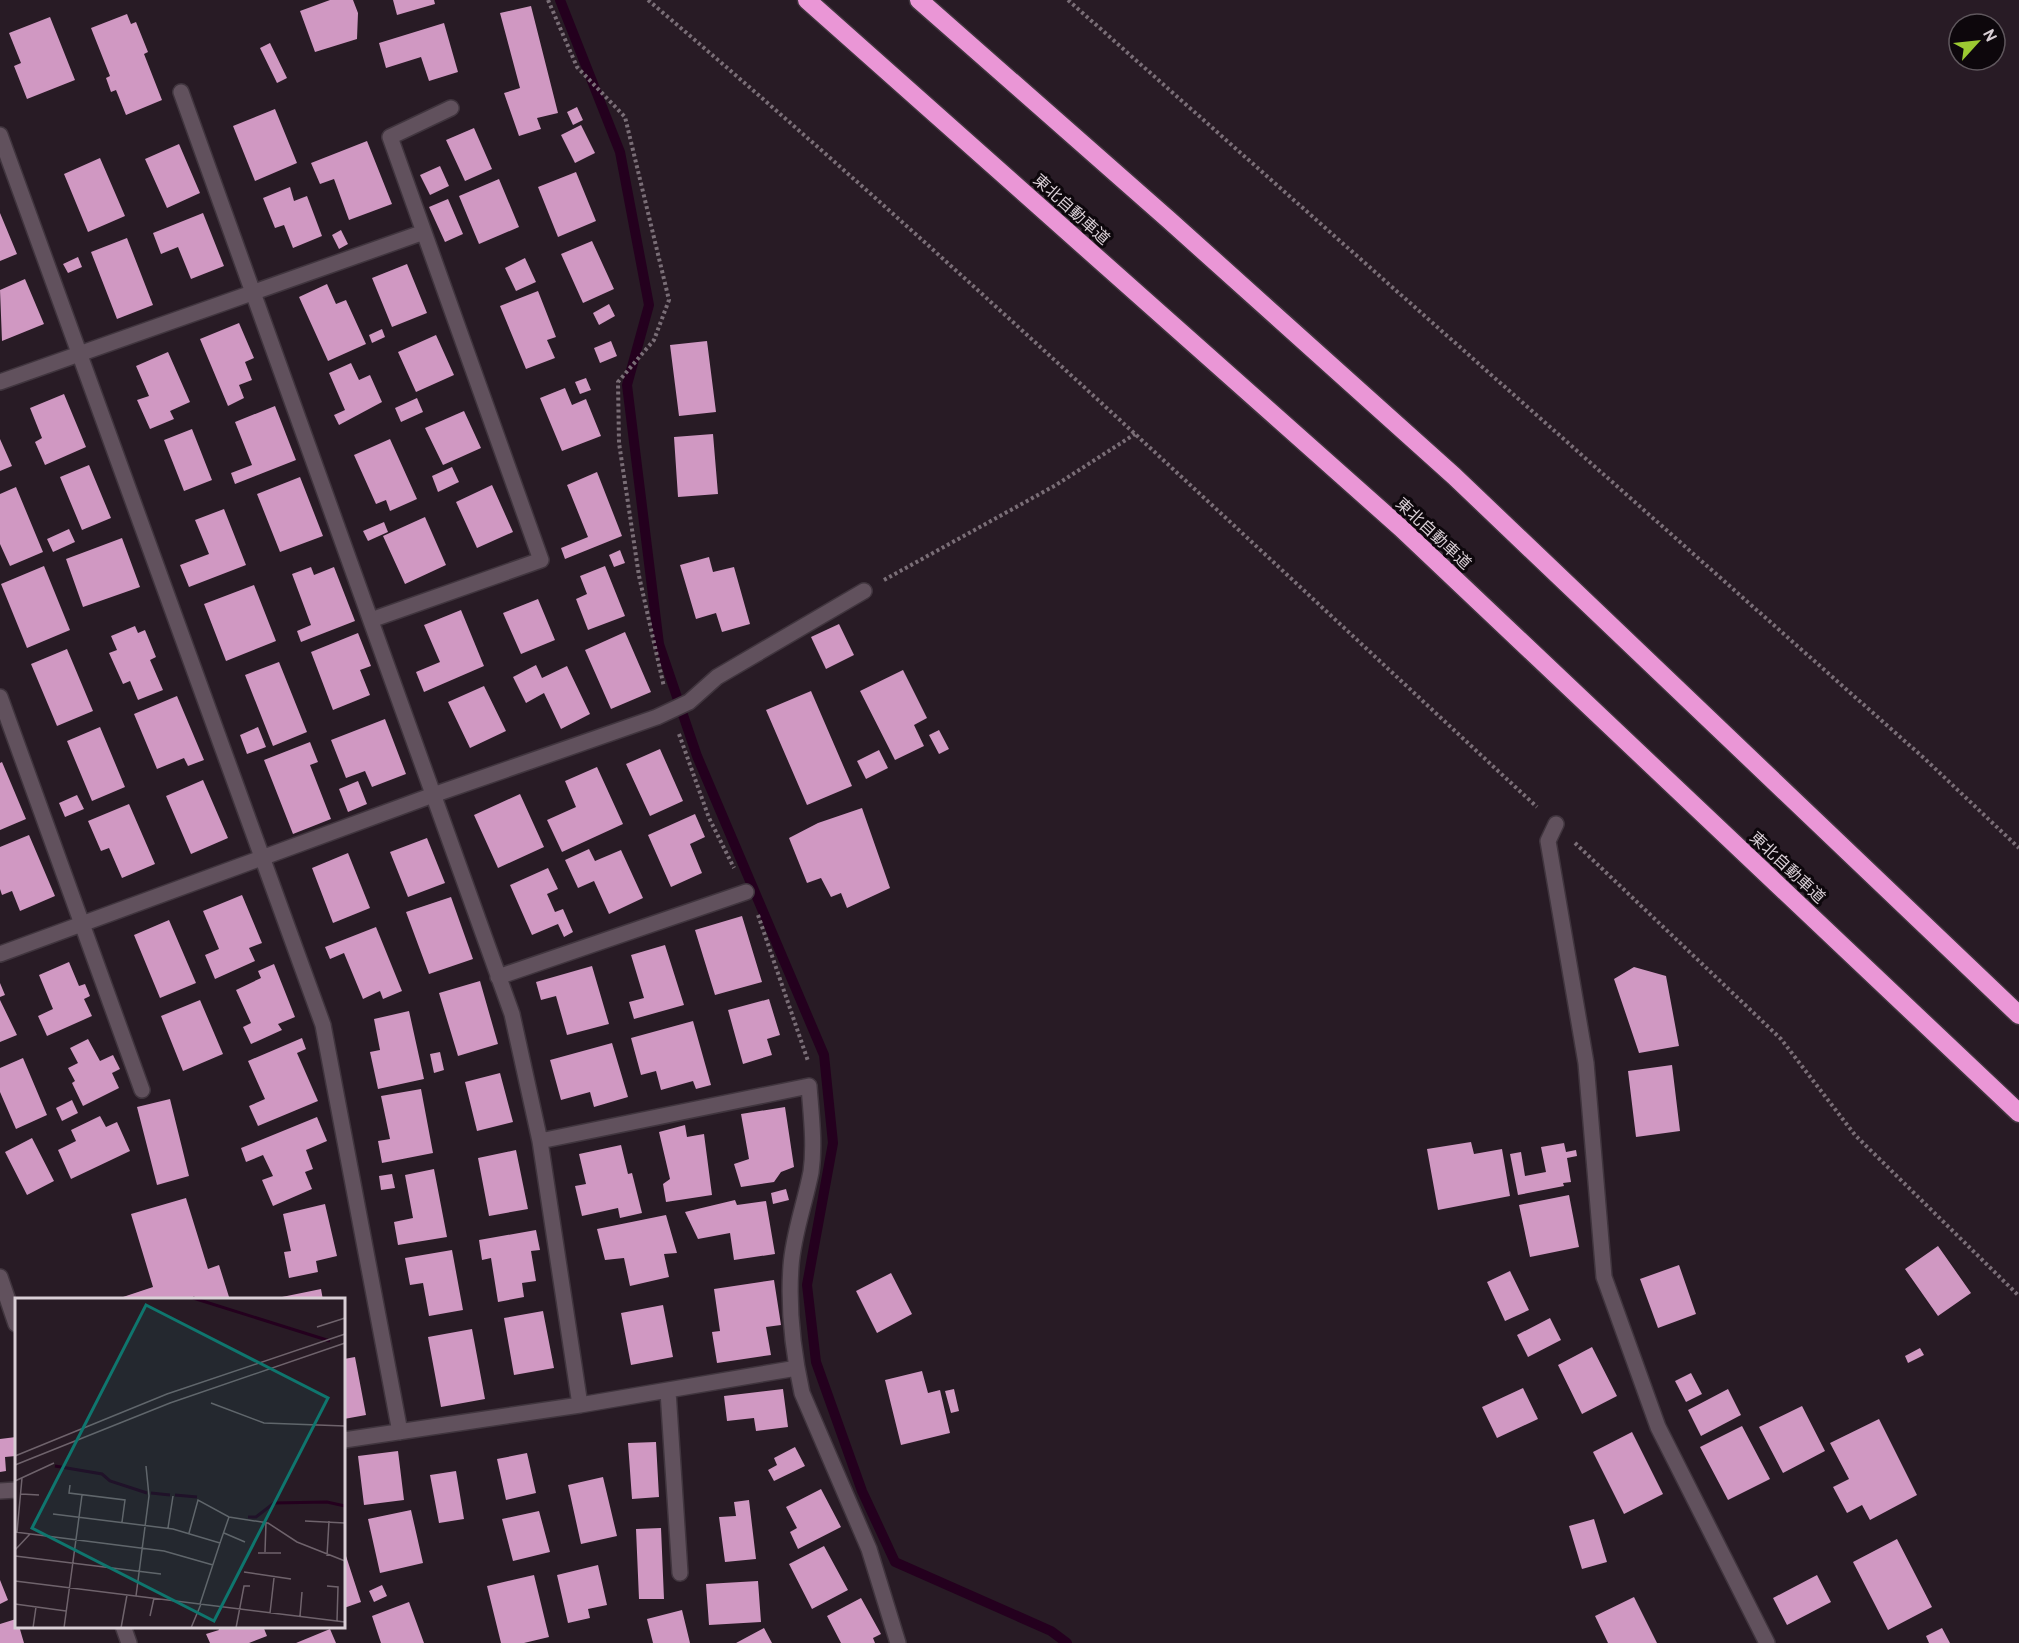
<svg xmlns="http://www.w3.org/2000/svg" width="2019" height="1643" font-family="Overpass,'Noto Sans JP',sans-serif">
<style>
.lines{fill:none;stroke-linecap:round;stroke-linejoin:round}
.stream{stroke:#24001e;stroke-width:10}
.building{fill:#d098c2}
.minor-casing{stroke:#40353e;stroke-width:18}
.highway-casing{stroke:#40353e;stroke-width:21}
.path{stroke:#7a6e77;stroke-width:4;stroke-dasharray:3 3;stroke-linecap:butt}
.minor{stroke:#61515d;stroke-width:15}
.highway{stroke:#ea96d6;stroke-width:18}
.labels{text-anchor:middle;stroke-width:6;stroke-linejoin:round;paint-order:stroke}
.street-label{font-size:16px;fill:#d9cfd6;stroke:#0d070c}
.inset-river{fill:none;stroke:#24001e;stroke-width:3}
.inset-road{fill:none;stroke:#6f636c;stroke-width:1.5}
.view{fill:#0f766e;fill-opacity:0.15;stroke:#0f766e;stroke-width:3}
.inset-edge{fill:none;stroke:#d9cfd6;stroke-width:3}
</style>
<rect width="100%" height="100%" fill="#281b25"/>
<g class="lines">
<path class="stream" d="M560,0L620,152L649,305L627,385L659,644L697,756L824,1055L833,1143L807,1285L816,1362L862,1491L895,1562L1051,1631L1067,1643"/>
</g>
<path class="building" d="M330,0H353L358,13L357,39L315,52L300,11Z
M393,0H434L435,4L397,15Z
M531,6L558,113L537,118L541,129L519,136L504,93L520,88L500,13Z
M127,14L131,24L136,22L148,52L144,54L162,100L126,115L116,90L111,92L106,78L110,76L91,28Z
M50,17L75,80L27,99L14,66L21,63L9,33Z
M444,23L458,72L429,81L421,57L386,68L379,43Z
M270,43L287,78L277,83L260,48Z
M577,107L583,120L573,125L567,112Z
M275,109L297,163L255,181L233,126Z
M581,125L595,153L575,163L561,135Z
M474,128L492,169L465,181L446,140Z
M367,141L392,204L349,220L334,179L320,184L311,163Z
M179,144L200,193L167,208L145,159Z
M100,158L125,216L88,232L64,174Z
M440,166L449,186L430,195L420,175Z
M576,172L596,221L558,237L538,187Z
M499,179L519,227L479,244L459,196Z
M290,187L294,201L307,196L322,236L293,248L284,225L275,228L263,198Z
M448,199L463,234L445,242L429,207Z
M0,213L17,254L0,261Z
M203,213L224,266L191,279L178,247L161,254L153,233Z
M341,230L348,244L339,249L332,235Z
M127,238L153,305L117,319L91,252Z
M592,241L614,289L583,303L561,254Z
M78,257L82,267L68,273L63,264Z
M525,258L536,282L516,291L505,268Z
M407,264L427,313L392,327L372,278Z
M25,279L44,324L2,341L0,290Z
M327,284L336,304L346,300L366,344L328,361L299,297Z
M538,291L556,337L547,340L555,358L526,369L500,306Z
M609,304L615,316L599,325L593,313Z
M239,323L254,358L245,362L252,380L239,385L244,398L228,406L200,339Z
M382,329L385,337L372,343L369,335Z
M436,335L454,375L416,392L398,352Z
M611,341L617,356L600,363L594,348Z
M707,341L716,412L679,416L670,345Z
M168,352L190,402L170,411L174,419L150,429L137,400L149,396L136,366Z
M351,363L359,380L370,375L382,402L339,425L334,415L345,410L329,373Z
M586,378L591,390L580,394L575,382Z
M565,388L572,405L586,399L601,436L562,451L540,398Z
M64,394L86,447L45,465L35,442L42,438L30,408Z
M417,398L423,412L401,422L395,408Z
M275,406L296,460L235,484L231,473L252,465L235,422Z
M464,411L481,448L443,465L425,428Z
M192,429L212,480L184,491L164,440Z
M713,434L718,494L678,497L674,437Z
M0,439L12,466L0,471Z
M390,439L417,499L390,511L386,500L376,504L354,455Z
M89,465L111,518L82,530L60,477Z
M452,467L459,482L438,492L432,476Z
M597,472L622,536L565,559L561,548L588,537L567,485Z
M300,477L323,536L280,552L257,494Z
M492,485L513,532L477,548L456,502Z
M16,487L43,552L10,566L0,544V494Z
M224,509L246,565L189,587L180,565L209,554L195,520Z
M425,517L446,565L405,584L383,536Z
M384,522L388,532L368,541L363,531Z
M69,529L75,542L53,552L47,539Z
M122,538L140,587L83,607L66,559Z
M620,550L625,563L614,567L609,555Z
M709,557L713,572L734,567L750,624L722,632L716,613L696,619L680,565Z
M44,566L70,630L27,648L1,584Z
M605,566L625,616L588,630L576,599L587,594L580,576Z
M311,567L314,575L334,567L355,621L301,642L297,631L311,625L292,574Z
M254,585L276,641L226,661L204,604Z
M538,599L555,640L521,654L503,613Z
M461,610L484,666L424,692L416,672L440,662L424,625Z
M839,624L854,655L826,669L811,637Z
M135,626L138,633L145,630L156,657L150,660L163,690L138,700L130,681L123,684L109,653L117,650L111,636Z
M625,632L651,692L611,709L585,650Z
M358,633L371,666L360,670L370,695L333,710L311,652Z
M67,649L93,711L57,726L31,664Z
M279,662L307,732L273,746L245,675Z
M536,665L542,678L567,666L590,714L561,729L544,693L526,703L513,677Z
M903,670L927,718L914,725L924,746L895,760L860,691Z
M484,686L506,731L470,748L448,702Z
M811,691L852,786L807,805L766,710Z
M177,696L204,760L188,766L184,758L157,769L134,714Z
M385,719L406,774L372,787L365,771L346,778L331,740Z
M100,727L125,787L92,801L67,741Z
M258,727L266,747L247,754L240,735Z
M939,730L949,749L939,754L929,735Z
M310,742L318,762L310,765L331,819L293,834L264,760Z
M660,749L683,801L650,816L626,764Z
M879,750L888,768L866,779L857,761Z
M2,762L26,819L0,830V763Z
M597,767L623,824L562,852L547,820L576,807L565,781Z
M203,780L228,838L191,854L166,796Z
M358,781L367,804L348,812L339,789Z
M520,794L544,847L498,868L474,815Z
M77,795L84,809L65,817L59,803Z
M129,804L155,864L122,878L109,848L101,851L88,821Z
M862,808L890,888L847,908L841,893L831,897L821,878L807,883L789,838L818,823Z
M695,814L705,837L690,844L702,873L671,887L648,835Z
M29,835L55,896L20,911L12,891L2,895L0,889V847Z
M427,838L445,883L408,897L390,852Z
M589,849L595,861L621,850L643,898L609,914L594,881L578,888L565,860Z
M348,853L370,908L333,923L312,868Z
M548,868L558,889L547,894L555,912L563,909L573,932L564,937L558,924L532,935L510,885Z
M242,895L262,943L249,948L255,961L215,979L205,955L219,949L203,911Z
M451,897L473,959L429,974L406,912Z
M742,916L762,982L715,995L695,930Z
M169,920L196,983L160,998L134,935Z
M376,927L402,991L383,999L380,991L363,999L344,953L330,959L325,947Z
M665,945L684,1005L634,1019L629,1002L644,998L631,955Z
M69,962L79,986L85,984L90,996L84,999L92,1016L47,1036L38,1016L53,1009L39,975Z
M274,964L295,1017L278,1024L282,1030L251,1044L243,1027L251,1023L236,990L261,978L258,971Z
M592,966L609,1024L567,1035L556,996L541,1000L536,982Z
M1634,967L1666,976L1679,1046L1639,1053L1614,979Z
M480,981L498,1044L458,1056L439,993Z
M0,983L5,995L0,997Z
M769,999L780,1035L767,1039L772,1055L743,1064L728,1010Z
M0,1000L17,1035L0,1042Z
M200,1000L223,1054L183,1071L161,1016Z
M409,1011L424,1079L378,1089L370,1052L380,1050L374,1019Z
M693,1021L711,1085L696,1089L693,1081L661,1090L656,1071L641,1075L631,1038Z
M302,1038L306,1049L297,1053L318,1101L258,1126L249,1106L265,1099L248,1061Z
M88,1039L100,1061L113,1055L120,1069L112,1073L119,1088L83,1106L72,1083L75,1081L68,1068L78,1063L70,1048Z
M612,1043L628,1097L594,1107L590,1092L561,1100L550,1060Z
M440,1052L444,1070L434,1073L430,1054Z
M23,1058L47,1115L16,1129L0,1092V1068Z
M1672,1065L1680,1131L1636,1137L1628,1071Z
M500,1073L513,1122L477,1131L465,1082Z
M421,1089L433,1153L382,1163L378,1141L390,1139L381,1096Z
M170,1099L189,1176L157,1185L137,1107Z
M72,1100L78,1113L62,1121L56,1108Z
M785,1107L794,1167L781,1172L774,1182L741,1187L734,1164L749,1159L741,1114Z
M100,1116L106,1127L117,1122L130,1151L71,1179L58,1150L76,1141L71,1130Z
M317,1117L327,1141L306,1150L313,1169L305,1172L312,1189L273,1206L262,1180L273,1176L263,1155L246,1162L241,1148Z
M685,1125L687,1137L704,1134L712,1195L666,1202L663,1184L670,1179L659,1132Z
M32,1138L54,1181L27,1195L5,1152Z
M1471,1142L1474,1154L1502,1149L1510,1196L1438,1210L1427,1149Z
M1564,1143L1566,1152L1576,1150L1577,1156L1567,1158L1571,1182L1563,1183L1564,1186L1518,1195L1510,1154L1521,1152L1525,1176L1546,1172L1541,1147Z
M621,1145L628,1174L632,1173L642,1213L620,1218L618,1208L582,1216L575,1186L586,1184L579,1154Z
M516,1150L528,1209L489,1216L478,1158Z
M434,1169L447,1237L398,1245L394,1222L413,1218L405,1175Z
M392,1174L395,1188L381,1190L379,1176Z
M786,1189L789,1200L773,1204L771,1193Z
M1569,1195L1579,1247L1530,1257L1519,1205Z
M186,1198L208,1269L219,1265L230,1300H124L123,1297L153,1287L131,1214Z
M735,1200L737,1205L766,1201L775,1254L734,1260L730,1233L698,1239L685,1212Z
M325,1204L337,1256L316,1261L318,1272L289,1278L284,1252L291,1251L283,1214Z
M666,1215L677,1253L664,1254L669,1277L630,1286L624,1258L605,1260L597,1229Z
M536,1230L540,1250L531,1251L536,1281L522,1283L524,1297L498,1302L491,1258L482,1260L479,1240Z
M1938,1246L1971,1293L1938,1316L1905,1269Z
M452,1250L463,1310L429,1316L423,1283L410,1285L405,1258Z
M1679,1265L1696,1314L1658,1328L1640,1279Z
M1510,1271L1529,1310L1505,1321L1487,1282Z
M891,1273L912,1314L877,1333L856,1291Z
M774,1280L781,1325L766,1327L771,1355L717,1363L712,1332L720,1331L714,1289Z
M321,1289L323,1300H283L282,1297Z
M663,1305L673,1357L631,1365L621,1313Z
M543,1311L554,1368L514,1375L504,1318Z
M1550,1318L1561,1340L1528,1357L1517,1335Z
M472,1329L485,1399L441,1407L428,1337Z
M1592,1347L1617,1396L1582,1414L1558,1365Z
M1920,1348L1924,1355L1908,1363L1905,1356Z
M355,1357L366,1415L344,1419V1359Z
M922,1371L928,1393L940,1390L950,1433L901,1445L885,1380Z
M1691,1373L1702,1394L1686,1402L1675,1381Z
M1523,1388L1538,1419L1497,1438L1482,1407Z
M783,1389L788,1427L756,1431L754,1418L727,1421L724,1396Z
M954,1389L959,1411L951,1413L945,1391Z
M1728,1389L1741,1415L1701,1436L1688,1410Z
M1802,1406L1825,1451L1783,1473L1759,1427Z
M1879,1419L1917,1495L1870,1520L1862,1505L1847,1513L1833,1487L1849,1479L1830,1443Z
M1742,1426L1770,1479L1728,1500L1700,1447Z
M1632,1432L1663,1494L1624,1514L1593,1452Z
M16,1437V1456L5,1457L6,1471L0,1472V1439Z
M656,1442L659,1497L632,1499L628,1443Z
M795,1447L805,1466L774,1481L768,1470L777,1465L774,1458Z
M398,1451L404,1500L364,1505L358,1456Z
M527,1453L536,1493L506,1500L497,1459Z
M456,1471L464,1519L439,1523L430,1475Z
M603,1477L617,1536L581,1544L568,1485Z
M821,1489L841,1527L798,1549L790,1532L797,1528L786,1507Z
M749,1500L756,1559L725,1562L719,1517L736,1516L734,1502Z
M411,1510L423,1563L380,1573L368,1519Z
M539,1511L550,1552L513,1561L502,1519Z
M1594,1519L1607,1562L1582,1569L1569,1526Z
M661,1528L664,1599H639L636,1529Z
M1897,1539L1932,1607L1888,1630L1853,1562Z
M824,1546L848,1590L812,1609L789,1564Z
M344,1556H346L361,1602L344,1608Z
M598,1565L607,1605L588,1609L590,1618L568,1623L557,1575Z
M534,1575L549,1637L524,1643H501L487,1586Z
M1817,1575L1831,1602L1787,1625L1773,1598Z
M0,1580L8,1600L0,1604Z
M758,1581L761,1622L709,1625L706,1584Z
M382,1585L387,1596L374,1602L369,1591Z
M1634,1597L1657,1643H1608L1595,1616Z
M861,1598L881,1634L873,1638L875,1643H841L827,1616Z
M409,1602L424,1643H381L372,1616Z
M682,1610L690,1643H653L647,1619Z
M16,1619V1626H19L24,1643H0V1624Z
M217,1626H263L267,1636L249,1643H210L206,1634L219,1630Z
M764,1628L772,1643H736Z
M1942,1628L1950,1643H1929L1926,1636Z
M330,1629L336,1643H296Z"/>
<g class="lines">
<defs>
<path id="minor" d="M181,92L512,1014L540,1141L580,1405L344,1440
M0,135L323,1025L400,1432
M0,382L424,232
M371,620L541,560L390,137L451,108
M0,697L142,1090
M1556,824L1548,841L1586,1063L1604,1277L1658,1427L1767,1643
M0,954L433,795L657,717L689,702L717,677L864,591
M498,977L746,892
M540,1141L809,1086C811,1114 815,1144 811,1172C805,1203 793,1235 791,1266C788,1308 793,1352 802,1393L869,1549L898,1643
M0,1277L16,1324
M668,1391L680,1573
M580,1405L797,1368
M0,1491L16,1490
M123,1626L129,1643"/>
<path id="highway" d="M807,0L1401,528L2019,1113
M919,0L1169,220L1454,476L2019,1015"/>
</defs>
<use href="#minor" class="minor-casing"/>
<use href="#highway" class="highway-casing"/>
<path class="path" d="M548,0L577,67L625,117L669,300L654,340L618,382L619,443L639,576L664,687
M648,0C953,259 1243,535 1537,807
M1068,0L1925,759L2019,848
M884,580L1056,485L1135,434
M679,734L709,818L734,868
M1575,843L1781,1039L1855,1135L2019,1296
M758,915L808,1061"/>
<use href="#minor" class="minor"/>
<use href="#highway" class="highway"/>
</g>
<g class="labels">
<g class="street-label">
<text transform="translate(1072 209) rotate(42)" y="6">東北自動車道</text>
<text transform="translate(1434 533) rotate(43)" y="6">東北自動車道</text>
<text transform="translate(1788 867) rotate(43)" y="6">東北自動車道</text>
</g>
</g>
<g transform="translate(15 1298)">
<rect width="330" height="330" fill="#281b25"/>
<path class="inset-river" d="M178,0L315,43M40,168L87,176L95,183L132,195M136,195L155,197M160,197L182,199M233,219H241L259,205L312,204L330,208"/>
<path class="inset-road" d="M302,29L330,20M196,105L249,125L330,128M0,158L152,96L330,36M0,167L155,105L330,45M0,183L39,165M55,187L54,195L110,202L107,224M6,196L24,197M38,216L158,231L205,245L185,306M290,223L330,225M153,230L158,198M0,234L149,253L198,267M2,234L7,180M174,235L183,202L214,219L253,225L282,244L330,263M209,235L230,244M205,245L214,219M0,252L15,236M250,254L251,224M243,255H266M0,258L146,276M312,258L314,223M229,274L276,281M0,283L330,324M312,288L323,289L322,323M121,298L134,198L131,168M0,306L51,313M255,315L259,280M135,318L139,300M285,318L287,294M18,330L21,309M49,330L67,197M106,330L112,297M176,330L186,306M221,330L229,288H235"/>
<path class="view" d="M131,7L313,100L199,323L17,230Z"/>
<rect width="330" height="330" class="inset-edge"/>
</g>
<g transform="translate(1977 42) rotate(63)"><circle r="28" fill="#0d070c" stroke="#5f575d" stroke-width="1.5"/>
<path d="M0-4.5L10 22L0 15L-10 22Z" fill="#9cca32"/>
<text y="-9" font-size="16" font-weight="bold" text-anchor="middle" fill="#d9cfd6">N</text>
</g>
</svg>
